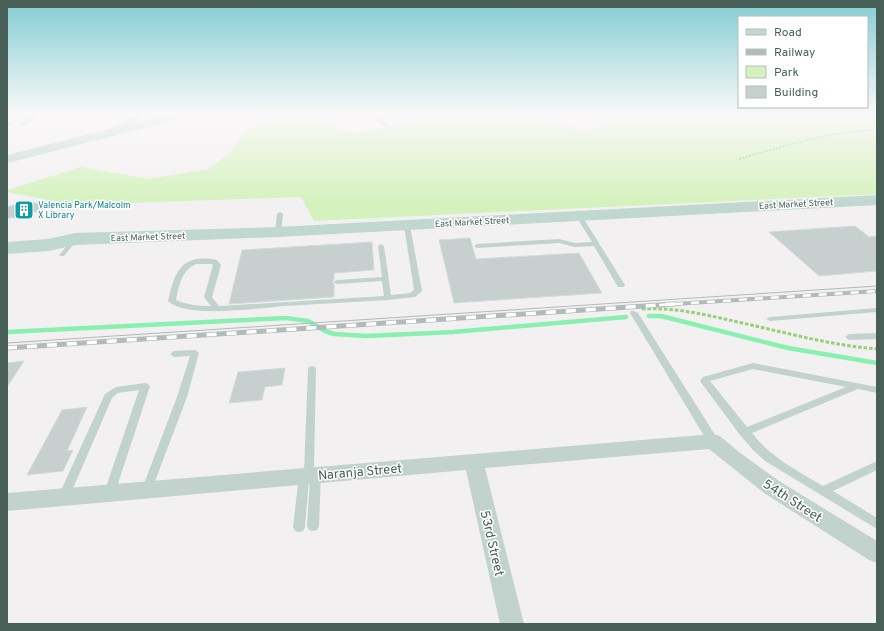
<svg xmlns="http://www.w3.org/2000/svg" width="884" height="631" font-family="Overpass,sans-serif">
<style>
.green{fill:#d5f2be}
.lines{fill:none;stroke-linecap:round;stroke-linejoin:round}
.stream-far1{stroke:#89f0b0;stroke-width:2.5}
.stream{stroke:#89f0b0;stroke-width:4.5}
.building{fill:#c7d0cf;stroke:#d4dcdb}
.path-far1{stroke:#92d174;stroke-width:1.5;stroke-dasharray:2 1.5;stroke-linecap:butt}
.path{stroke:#92d174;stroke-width:3;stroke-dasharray:3.5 2;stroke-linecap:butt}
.lane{fill:#c1d3cc;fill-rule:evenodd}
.street{fill:#c1d3cc;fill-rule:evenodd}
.secondary{fill:#c0d8d0;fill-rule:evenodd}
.tram{stroke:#b2bbb9;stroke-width:1}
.rail-far1-casing{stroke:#b2bbb9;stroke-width:4}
.rail-casing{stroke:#b2bbb9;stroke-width:5}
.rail-far1{stroke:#fff;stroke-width:2.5;stroke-dasharray:8;stroke-linecap:butt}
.rail{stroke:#fff;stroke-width:3.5;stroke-dasharray:10;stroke-linecap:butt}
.labels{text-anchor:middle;stroke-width:3;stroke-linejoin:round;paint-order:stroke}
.far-street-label{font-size:9px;fill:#475f56;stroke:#fff}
.far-culture-label{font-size:9px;fill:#0d838f;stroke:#fff;text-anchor:start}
.near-street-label{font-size:13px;fill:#475f56;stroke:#fff}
</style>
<rect width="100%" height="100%" fill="#f3f0f2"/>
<path class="green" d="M307,114L349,133L423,121L416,114H518L585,131L638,114H799L801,118L877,114V194L314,221L301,197L72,205L7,192V190L81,167L149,179L209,169L230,152L249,128Z"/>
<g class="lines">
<path class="stream-far1" d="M7,125L19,120L26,114"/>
<path class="stream" d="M649,316H661L788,348L877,363
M7,332L286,318L308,321L325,331L334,334L367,336L453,332L626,317"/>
</g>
<path class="building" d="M22,203H58V204L26,215L24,217L7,218V207Z
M855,226L869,237L877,236V271L819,276L769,232Z
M470,238L476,259L579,253L602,293L454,303L439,240Z
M372,242L374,270L334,273V280L332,281L334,284V297L229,304L242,250Z
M24,361L7,387V363Z
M285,368L282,385L265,387L262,400L229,403L238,372Z
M87,407L67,451L73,450L63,471L27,475L62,410Z"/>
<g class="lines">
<path class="path-far1" d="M739,159C781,147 834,130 877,130"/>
<path class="path" d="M642,309C671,307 704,314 733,321C780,331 828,345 877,349"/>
<path class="lane" d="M280,212L283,214L281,232L278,234L275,232L277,214Z
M579,214L582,216L625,285L624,287H618L594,246L575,247L559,243L477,248L474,246L477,244L559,239L575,243L592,242L576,216Z
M407,224L410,226L422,291L415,297L388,300C354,302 319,304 285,306C259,308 187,319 168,301C175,272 181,253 217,260L221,265L212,297L219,306L384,296L382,281L337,284L333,282L337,280L382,277L378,246L381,244L384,246L391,295L410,293L414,290L404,226ZM196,264H212L213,265L204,297L211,306C199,306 187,305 176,300C179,286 181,271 196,264Z
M75,237L78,239L77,240L64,256H60L59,255L60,254L73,238Z
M877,308V312L770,321L766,319L770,317Z
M631,311H634L638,313L717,438L718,441L717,444L713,445L709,444L630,313Z
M877,333V339L849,340L845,337L849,334Z
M195,350L199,353L187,397L152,489L151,492L147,494L143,492L142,489L177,397L190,356L174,357L170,354L174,351Z
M753,363L877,387V393L858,389L752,433C771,458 797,470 823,486L877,461V470L833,491L877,518V529L765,461L753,450L740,435L700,381L703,377ZM753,369L846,387L747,427L710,381Z
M312,366L315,367L316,369L314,470L320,471L321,474L319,526L317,530L313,531L309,530L307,526L310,479H309L305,527L303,531L299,532L295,531L293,527L299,475L300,472L304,471L308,369L309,367Z
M145,383L148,384L150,386L114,496L110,498L106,496L104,493L139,390L118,393L112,398L68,500L64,502L60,500L58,497L105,394L116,387Z"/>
<path class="street" d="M30,114H39L26,126H20L19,124Z
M137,114H148L112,134L109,135L104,132Z
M368,114H378L389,124L388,126H382Z
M713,434L720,436L739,452L779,481L877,541V563L869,560L764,493L709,449L485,468L524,624H500L466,470L7,511V493Z"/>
<path class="secondary" d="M168,114H190L188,117L7,163V155Z
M877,195V205L278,237L75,245L49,251L7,254V242L48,239L75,233L278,227Z"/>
<path class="tram" d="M7,343L877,286"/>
<defs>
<path id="rail-far1" d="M659,305L877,291"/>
<path id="rail" d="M7,348L675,304"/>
</defs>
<use href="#rail-far1" class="rail-far1-casing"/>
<use href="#rail" class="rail-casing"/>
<use href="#rail-far1" class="rail-far1"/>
<use href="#rail" class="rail"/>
</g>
<linearGradient id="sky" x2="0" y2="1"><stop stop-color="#82ccd2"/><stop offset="0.56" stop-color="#faf8f9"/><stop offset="1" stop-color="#faf8f9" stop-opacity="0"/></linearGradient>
<rect width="884" height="203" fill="url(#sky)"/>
<defs>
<symbol id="building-square" viewBox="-11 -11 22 22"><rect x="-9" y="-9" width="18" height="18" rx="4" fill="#0f9aa8" stroke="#fff"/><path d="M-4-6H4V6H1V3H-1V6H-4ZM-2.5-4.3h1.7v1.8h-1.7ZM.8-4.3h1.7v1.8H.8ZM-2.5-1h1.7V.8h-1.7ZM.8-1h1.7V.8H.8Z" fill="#fff"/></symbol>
</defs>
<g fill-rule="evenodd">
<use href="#building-square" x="13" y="199" width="22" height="22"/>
</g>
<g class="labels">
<g class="far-street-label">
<text transform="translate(796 204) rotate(-3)" y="3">East Market Street</text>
<text transform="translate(472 222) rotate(-3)" y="3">East Market Street</text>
<text transform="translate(148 237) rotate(-2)" y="3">East Market Street</text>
</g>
<g class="far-culture-label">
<text x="38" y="208">Valencia Park/Malcolm<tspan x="38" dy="10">X Library</tspan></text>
</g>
<g class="near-street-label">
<text transform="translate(360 471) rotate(-5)" y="5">Naranja Street</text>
<text transform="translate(793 500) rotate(33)" y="5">54th Street</text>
<text transform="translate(493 543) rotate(77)" y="5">53rd Street</text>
</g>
</g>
<rect width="884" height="631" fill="none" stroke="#475f56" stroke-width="16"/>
<rect x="738" y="16" width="130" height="92" fill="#ffffff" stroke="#b5bfbb"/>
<rect x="746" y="29" width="20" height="6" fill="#c0d8d0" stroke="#b5bfbb"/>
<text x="774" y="36" font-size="12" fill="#475f56">Road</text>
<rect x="746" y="49" width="20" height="6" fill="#b2bbb9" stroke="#b5bfbb"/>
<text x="774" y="56" font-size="12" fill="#475f56">Railway</text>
<rect x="746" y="66" width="20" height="12" fill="#d5f2be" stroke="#b5bfbb"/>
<text x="774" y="76" font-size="12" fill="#475f56">Park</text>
<rect x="746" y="86" width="20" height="12" fill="#c7d0cf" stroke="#b5bfbb"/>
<text x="774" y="96" font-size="12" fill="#475f56">Building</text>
</svg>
